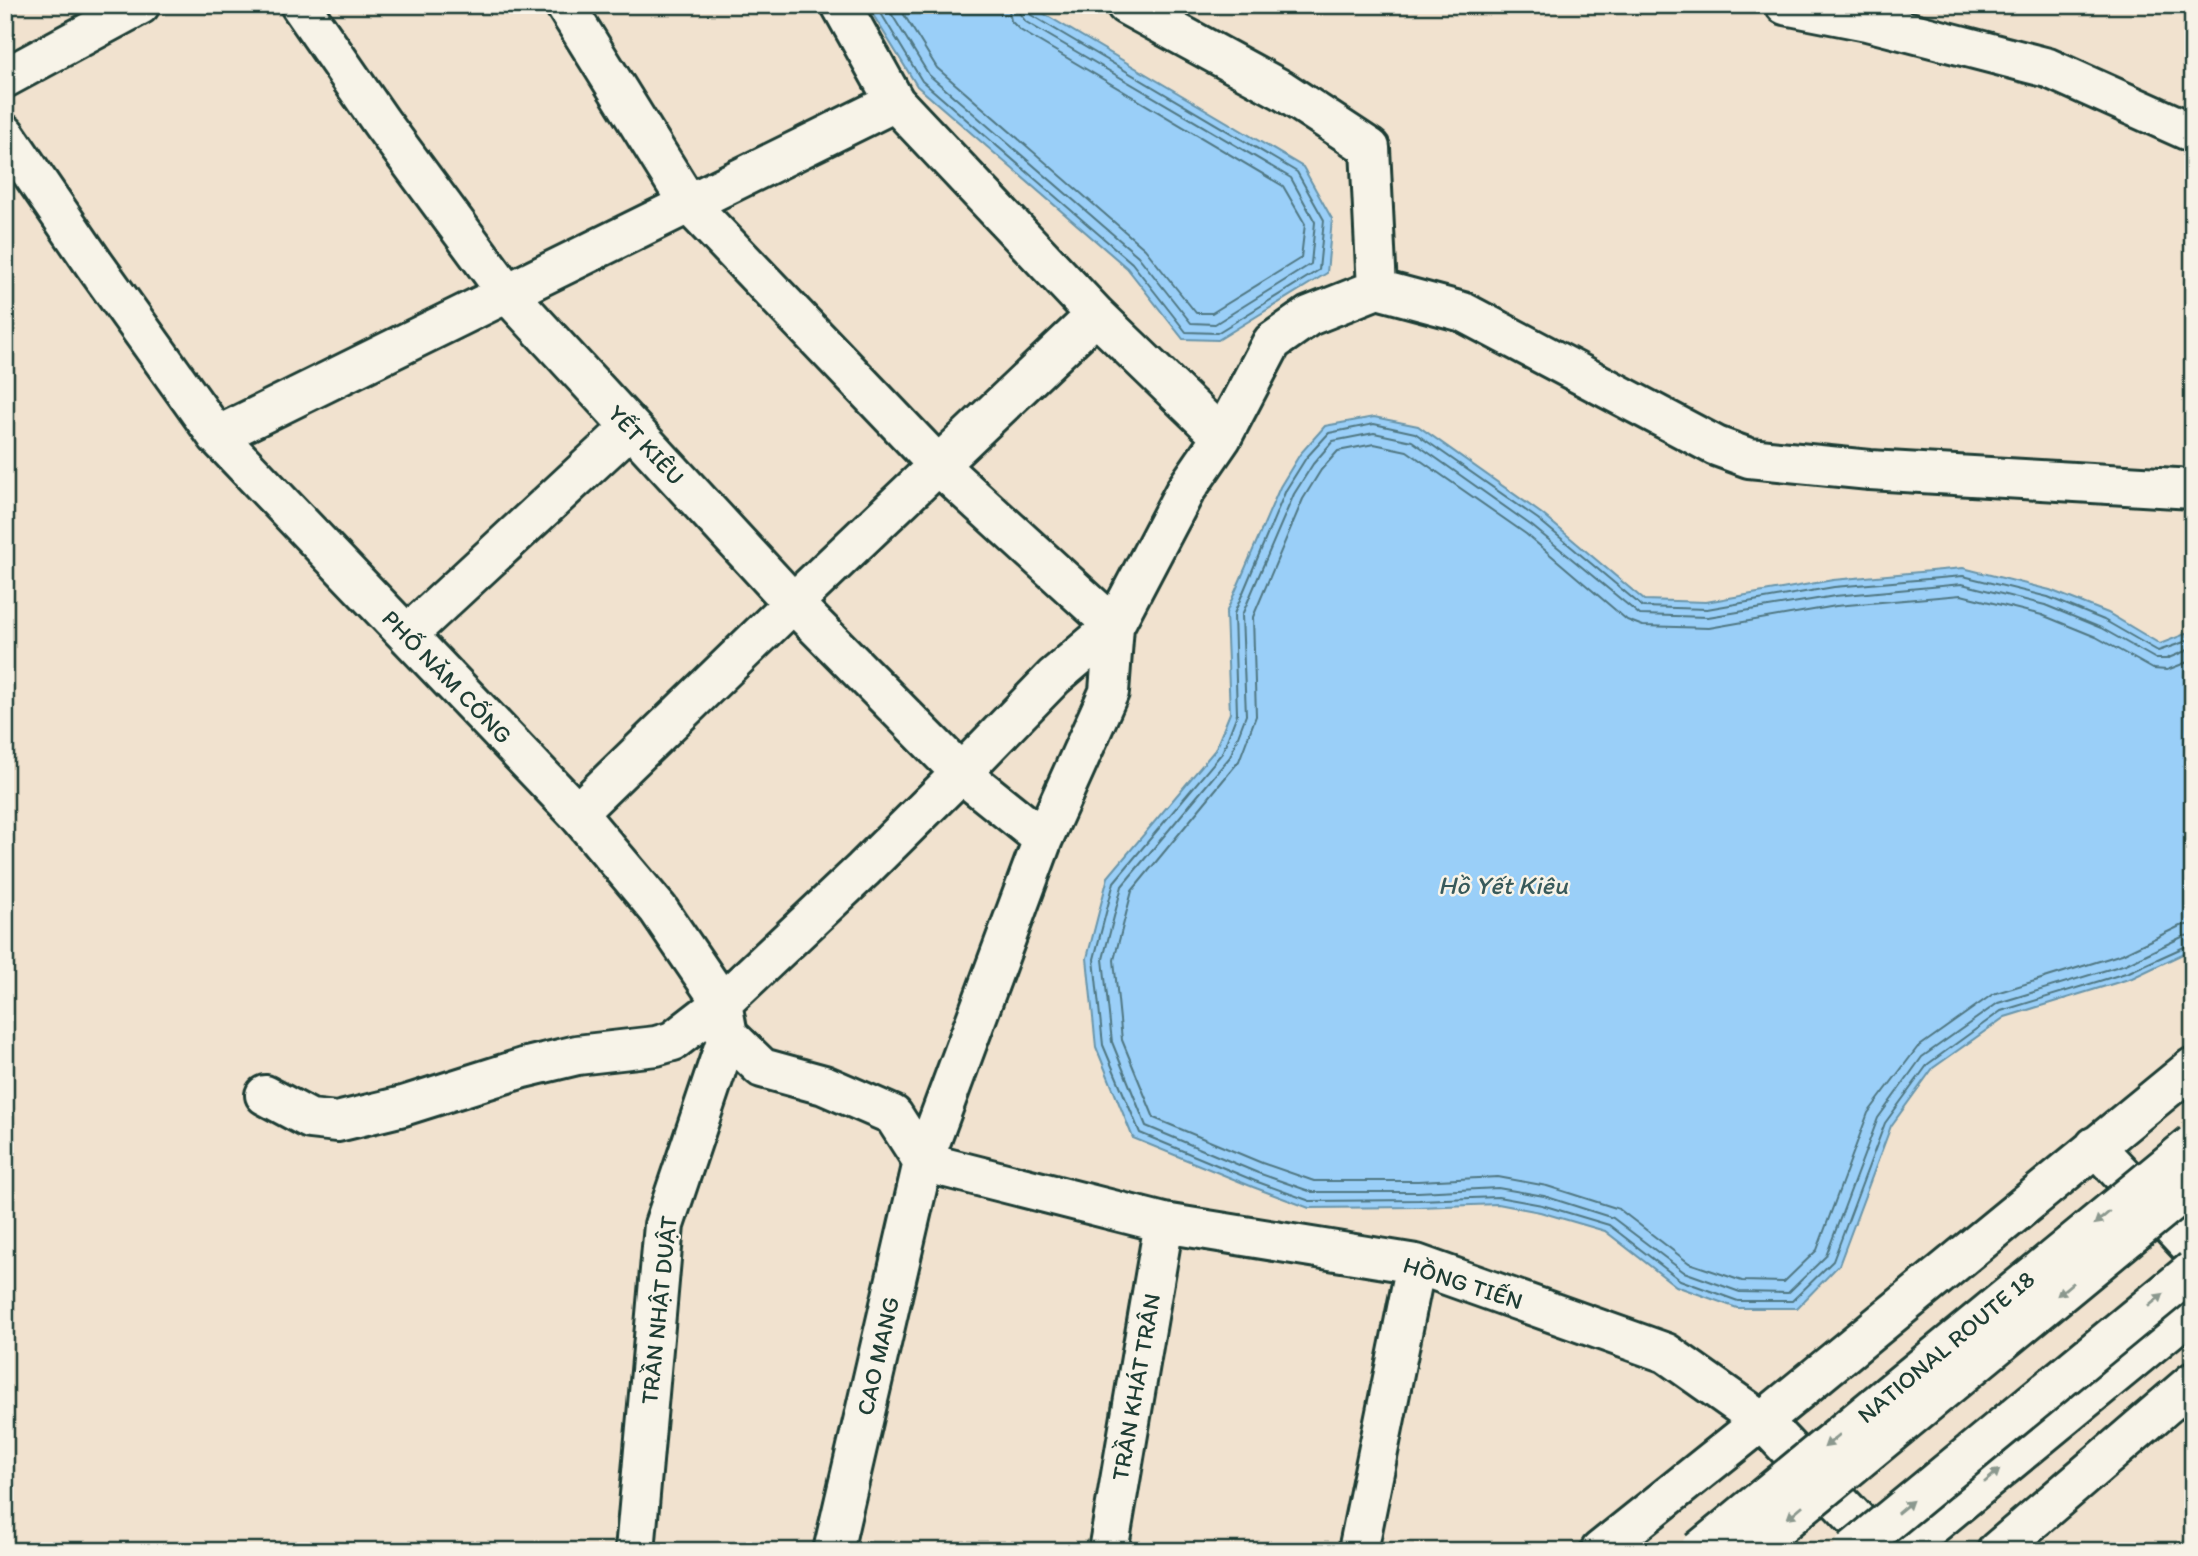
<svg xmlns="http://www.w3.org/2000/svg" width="2198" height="1556" font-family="Itim,sans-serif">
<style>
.water{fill:#9acff8;stroke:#6995aa;stroke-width:2}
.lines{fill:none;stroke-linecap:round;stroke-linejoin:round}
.shore{stroke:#507782;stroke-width:2}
.street-casing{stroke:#1f3d34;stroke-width:44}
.secondary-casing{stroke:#1f3d34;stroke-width:44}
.primary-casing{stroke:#1f3d34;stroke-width:44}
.street{stroke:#f7f3e8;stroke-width:38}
.secondary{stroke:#f7f3e8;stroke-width:38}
.primary{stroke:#f7f3e8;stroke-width:38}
.primary-bridge-casing{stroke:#1f3d34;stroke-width:44;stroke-linecap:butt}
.primary-bridge{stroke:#f7f3e8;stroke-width:38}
.oneway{fill:#8b988e}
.labels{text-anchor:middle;stroke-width:5;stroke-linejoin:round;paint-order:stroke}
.street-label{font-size:24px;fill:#1f3d34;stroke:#f7f3e8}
.water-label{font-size:26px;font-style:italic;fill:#385a5b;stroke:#f7f3e8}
</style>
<rect width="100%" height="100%" fill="#f1e2cf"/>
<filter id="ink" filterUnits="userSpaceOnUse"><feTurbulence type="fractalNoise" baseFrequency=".0143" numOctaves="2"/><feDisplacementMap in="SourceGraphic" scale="14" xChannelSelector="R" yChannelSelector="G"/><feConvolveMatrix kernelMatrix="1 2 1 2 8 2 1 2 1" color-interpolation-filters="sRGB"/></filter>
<g filter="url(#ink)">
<path class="water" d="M867,5H1029L1303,167L1332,219L1327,273L1218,340L1183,339L1127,268L917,86Z
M1374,417L1418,426L1542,514L1644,600L1706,602L1833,580L1963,568L2050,590L2108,613L2160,644L2193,631V949L2132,978L2005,1017L1933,1068L1891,1126L1839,1265L1797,1308H1737L1676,1286L1605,1231L1540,1212L1498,1204L1419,1207L1309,1208L1253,1187L1133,1138L1096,1047L1087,958L1108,877L1215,750L1230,713L1226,613L1280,487L1300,454L1325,426Z"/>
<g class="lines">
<path class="shore" d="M876,5L922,81L1132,263L1186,332L1217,333L1319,270L1324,220L1297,172L1031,15L1027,5
M886,5L929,75L1138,256L1191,323L1215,324L1311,264L1315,222L1291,178L1026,22L1020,14L1018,5
M898,5L937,68L1145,249L1196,313H1212L1301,258L1305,224L1283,186L1020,30L1011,21L1008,5
M2193,639L2158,651L2104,620L2048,597L1963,576L1834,587L1707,609L1643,607L1538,519L1415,433L1374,424L1329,433L1306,458L1286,490L1234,614L1237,714L1222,753L1114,882L1094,959L1103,1045L1140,1133L1255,1181L1310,1201L1419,1200L1498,1197L1542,1205L1609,1225L1680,1280L1738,1301H1792L1833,1261L1885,1123L1928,1064L2001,1011L2129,972L2193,943
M2193,648L2166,659H2156L2101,628L2045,605L1962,584L1835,596L1708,617L1640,615L1532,526L1412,441L1374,433L1333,441L1313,464L1294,494L1242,615L1246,715L1230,757L1122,886L1103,959L1112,1042L1146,1126L1258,1173L1312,1192H1418L1498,1188L1544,1196L1613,1218L1684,1272L1740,1292L1788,1293L1826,1256L1878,1118L1922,1057L1998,1003L2126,964L2184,936L2193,935
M2193,660L2167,670L2153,669L2096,637L2042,615L1961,595L1836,606L1709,628L1643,626L1627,620L1526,534L1407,451L1374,444L1338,451L1321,470L1303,499L1253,617L1256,716L1239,761L1132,891L1114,960L1122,1040L1154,1118L1262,1163L1314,1181H1418L1498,1177L1547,1186L1619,1209L1689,1263L1742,1281L1784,1282L1817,1250L1868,1113L1917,1048L1993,994L2122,954L2180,926L2193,924"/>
<defs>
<path id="street" d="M300,5L381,122L507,293L793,603L961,773L1043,839
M841,5L895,102L1096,315L1222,437
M1126,5L1282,90L1370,148L1377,289
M5,78L140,5
M5,134L94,264L217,436L577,813L658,909L722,1003L728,1035L762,1068L824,1085L893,1115L923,1162
M217,436L895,102
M407,635L630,428
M577,813L793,603L1096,315
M265,1095L310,1119L337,1122L403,1106L523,1068L577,1055L656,1046L673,1041L722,1003L863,870L961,773L1054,677L1114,626L938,465L688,203L565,5
M2095,1146L2193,1250
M923,1162L1164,1223L1416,1264L1666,1353L1762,1421L1886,1551
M635,1551L664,1225L728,1035
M833,1551L923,1162L1043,839L1109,692L1114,626L1185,491L1222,437L1272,342L1309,316L1377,289L1463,312L1716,446L1749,458L1870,470L2193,489
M1108,1551L1164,1223
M1358,1551L1416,1264
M1600,1551L1762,1421L2193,1067
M1997,1551L2193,1382"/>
<path id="secondary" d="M1785,5L1867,21L2048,68L2193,133"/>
<path id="primary" d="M1901,1551L2193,1310"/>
</defs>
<use href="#street" class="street-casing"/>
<use href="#secondary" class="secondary-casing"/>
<use href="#primary" class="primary-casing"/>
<use href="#street" class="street"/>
<use href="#secondary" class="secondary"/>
<use href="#primary" class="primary"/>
<defs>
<path id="primary-bridge" d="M1699,1551L2193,1144
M1748,1551L2193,1184
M1852,1551L2193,1270"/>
</defs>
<use href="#primary-bridge" class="primary-bridge-casing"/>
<use href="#primary-bridge" class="primary-bridge"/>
</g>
<defs><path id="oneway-solid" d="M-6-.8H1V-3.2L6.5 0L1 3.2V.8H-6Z" transform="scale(1.75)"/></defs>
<g class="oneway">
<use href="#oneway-solid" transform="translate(2102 1218) rotate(140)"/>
<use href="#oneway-solid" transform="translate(2065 1289) rotate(140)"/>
<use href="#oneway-solid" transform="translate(2156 1300) rotate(-40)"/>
<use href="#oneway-solid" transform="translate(1832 1441) rotate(140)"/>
<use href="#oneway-solid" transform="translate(1992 1476) rotate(-40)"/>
<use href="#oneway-solid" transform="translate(1905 1507) rotate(-40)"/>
<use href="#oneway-solid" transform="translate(1795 1512) rotate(140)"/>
</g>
</g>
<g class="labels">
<g class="street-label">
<text transform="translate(646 445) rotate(47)" y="8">YẾT KIÊU</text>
<text transform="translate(447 677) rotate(46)" y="8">PHỐ NĂM CỐNG</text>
<text transform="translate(1463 1283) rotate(18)" y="8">HỒNG TIẾN</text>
<text transform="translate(659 1310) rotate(-84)" y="8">TRẦN NHẬT DUẬT</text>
<text transform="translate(1946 1347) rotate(-40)" y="8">NATIONAL ROUTE 18</text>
<text transform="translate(878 1356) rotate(-77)" y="8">CAO MANG</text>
<text transform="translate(1136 1387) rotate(-80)" y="8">TRẦN KHÁT TRÂN</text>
</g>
<g class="water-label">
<text x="1503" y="894">Hồ Yết Kiêu</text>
</g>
</g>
<rect width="2198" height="1556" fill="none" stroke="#f7f3e8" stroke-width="28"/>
<rect x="14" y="14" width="2170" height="1528" fill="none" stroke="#1f3d34" stroke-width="2.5" filter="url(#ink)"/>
</svg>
